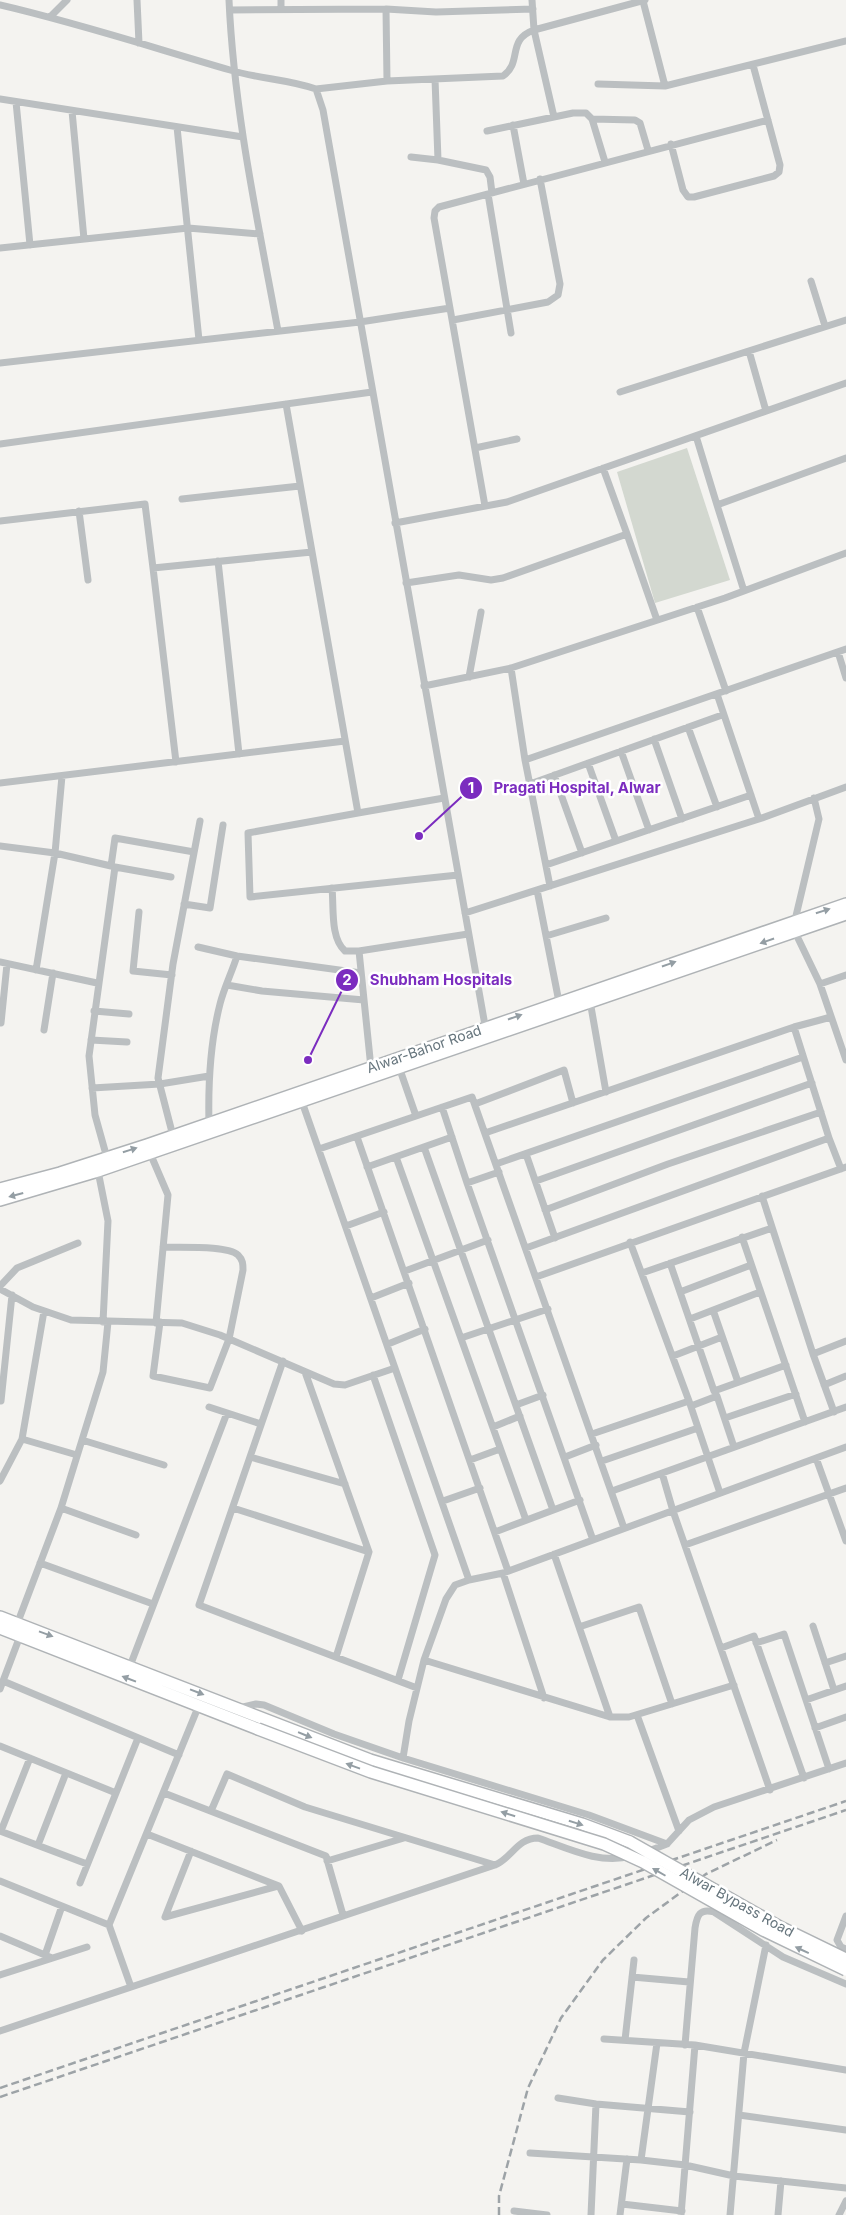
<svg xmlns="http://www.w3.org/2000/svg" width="846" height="2215" font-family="Inter,sans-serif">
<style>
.green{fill:#d3d8d0}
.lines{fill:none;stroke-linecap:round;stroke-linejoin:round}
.primary-casing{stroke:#afb3b6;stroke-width:14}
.minor{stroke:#bbbfc1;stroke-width:7}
.primary{stroke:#fff;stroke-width:11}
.rail{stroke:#9da3a7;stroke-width:2.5;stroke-dasharray:8 4;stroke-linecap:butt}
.primary-bridge-casing{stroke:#afb3b6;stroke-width:14;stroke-linecap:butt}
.primary-bridge{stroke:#fff;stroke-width:11}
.oneway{fill:#949ea4}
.labels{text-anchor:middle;stroke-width:5;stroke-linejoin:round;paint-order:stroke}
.street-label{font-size:14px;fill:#66757d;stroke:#fff}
.leader{fill:none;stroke:#7b2cbf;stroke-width:2}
.callout-dot{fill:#7b2cbf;stroke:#fff;stroke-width:2}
.mark-label{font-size:15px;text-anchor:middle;font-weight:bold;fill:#fff}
.callout-label{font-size:15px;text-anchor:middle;font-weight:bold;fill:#7b2cbf;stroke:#fff;stroke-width:5;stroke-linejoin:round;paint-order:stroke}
</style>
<rect width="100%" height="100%" fill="#f4f3f0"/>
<path class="green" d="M687,448L730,580L655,603L617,472Z"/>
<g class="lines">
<defs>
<path id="primary" d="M0,1189L60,1173L147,1145L846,904
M0,1200L98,1171L846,914
M0,1617L370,1760L582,1824L630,1842
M0,1628L258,1729"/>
</defs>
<use href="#primary" class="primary-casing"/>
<path class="minor" d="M137,0L139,43
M229,0C234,112 258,222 278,331
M281,0V9
M532,0L534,30L645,0
M643,1L665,86L846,41
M0,5C78,23 154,48 230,70C259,79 288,79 316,89L323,110L486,1031
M386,9L387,81
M230,10L386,9L436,12L533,9
M50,17L67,0
M435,79L438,160L486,170L490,177L492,193
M598,84L665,86
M316,89L387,81L503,76C523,62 506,40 534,30L554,117
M0,99L243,137
M16,102L30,245
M72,111L84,239
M592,119L635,120L640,123L648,150
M513,125L524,184
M177,127L199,340
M487,131L573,113H586L592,119L605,162
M671,144L683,190L688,197H694L774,176L779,172L780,165L753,65
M411,157L438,160
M488,194L511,333
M0,248L188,228L260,234
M811,281L825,326
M453,320L548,302L558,295L560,284L540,179
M749,351L766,411
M0,363L360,322L450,308
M620,392L846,320
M286,404L358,813L444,798
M696,436L717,505
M0,444L372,392
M475,448L517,439
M182,499L300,486
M485,506L434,218L435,211L439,207L768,120
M79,511L88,580
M0,521L145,504L153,568L312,552
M395,523L507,502L846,383
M627,534L657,620
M218,561L239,754
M153,568L176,762
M406,583L459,575L491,580L503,578L627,534L603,468
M744,591L717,505L846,458
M697,607L726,691
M838,652L846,678
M511,668L525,760L550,886
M469,677L481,612
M424,686L511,668L725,598L846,553
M717,694L759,819
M688,727L717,807
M654,739L682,819
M621,751L649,830
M525,760L846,649
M588,763L616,841
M554,775L582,853
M0,783L345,741
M530,784L722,715
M814,798L819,819L795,920V932L820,984L846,1060
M358,813L248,833L250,897L458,875
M0,846L55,853L111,866L115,838L194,852
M546,865L751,795
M332,888C334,907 330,938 345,951H359L371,1068
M537,890L559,1002
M184,904L210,908L223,825
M139,912L133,971L172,975
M465,913L759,819L846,787
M546,936L606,918
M198,947L237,956L361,973
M359,951L468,934
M0,962L97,983
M36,970L55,853L62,776
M820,984L846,975
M227,985L262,991L364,1000
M590,1001L606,1092
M94,1011L129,1014
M1,1023L7,964
M794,1027L829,1138L841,1169
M44,1030L53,973
M91,1040L127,1042
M399,1067L416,1116
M92,1088L160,1084L209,1076
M301,1099L469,1580L455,1585L446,1599L424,1660L409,1721L403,1758
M475,1104L564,1070L573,1103
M442,1107L467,1183L593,1540
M209,1124C208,1084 210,1043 220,1004C224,988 232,972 237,956
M485,1133L794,1027L831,1017
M173,1136L158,1078L173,964L200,821
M357,1137L508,1571
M424,1147L553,1510
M319,1149L472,1097L624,1528
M150,1153L168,1195L156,1323
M526,1154L555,1238
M396,1157L526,1520
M107,1158L95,1115L89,1056L115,867L171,877
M496,1164L803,1057
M367,1167L452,1137
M98,1171L108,1221L103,1322
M536,1181L812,1083
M467,1183L499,1172
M762,1196L813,1354L834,1412
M545,1210L668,1164L821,1112
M346,1226L384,1212
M742,1237L805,1422
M630,1242L689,1401L720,1493
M526,1248L829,1138
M670,1263L714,1391L786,1365
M405,1271L488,1240
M642,1273L772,1228
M536,1277L846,1167
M0,1286L17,1268L78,1243
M0,1289L33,1307L71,1320L182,1323L220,1335L334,1384L345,1385L395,1368
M680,1292L751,1265
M371,1298L409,1283
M713,1310L738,1382
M690,1319L760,1292
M160,1322L153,1376L210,1388L229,1339L243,1270C243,1264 243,1260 238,1255C227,1245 179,1248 163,1247
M461,1338L548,1309
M388,1344L425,1329
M813,1354L846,1341
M673,1356L722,1337
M283,1361L199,1605L417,1688
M305,1372L369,1552L336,1657
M373,1375L435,1555L398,1680
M824,1385L846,1376
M1,1401L12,1295
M516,1405L543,1395
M691,1406L717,1396L734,1447
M209,1407L261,1424
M725,1418L796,1394
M493,1427L520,1416
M592,1434L689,1401
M22,1439L77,1455
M82,1440L164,1465
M250,1457L345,1484
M565,1457L596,1445
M816,1458L846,1541
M470,1460L500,1449
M602,1461L698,1428
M662,1473L673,1511L770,1790
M0,1481L22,1439L44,1311
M612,1491L846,1407
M443,1501L480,1488
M61,1508L136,1535
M233,1508L369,1552
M495,1532L580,1500
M685,1545L846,1488
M554,1554L610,1717
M40,1563L153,1604
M503,1573L544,1698
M469,1580L503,1573L846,1447
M813,1626L834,1690
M16,1627L61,1508L103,1372L108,1322
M579,1627L639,1607L672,1704
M756,1643L784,1634L829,1769
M721,1648L754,1636L804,1778
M424,1660L610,1717H629L734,1685
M825,1663L846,1656
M130,1666L227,1413
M3,1681L179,1755
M0,1689L20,1636
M806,1700L846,1686
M239,1708L256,1704L264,1705L334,1734L403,1758L589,1815L667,1844L689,1820L714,1807L846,1763
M637,1715L679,1831
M815,1728L846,1717
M0,1746L116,1793
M164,1793L326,1856L343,1915
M211,1811L227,1774L305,1807L495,1865
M0,1831L87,1864
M1,1831L30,1758
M147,1834L279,1886L302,1931
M38,1845L66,1773
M191,1851L165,1917L278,1886
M646,1852L667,1844
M327,1861L404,1838
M0,1881L109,1925L131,1987
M80,1883L138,1738
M846,1916L837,1940L841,1947L846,1949
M109,1925L199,1705
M0,1936L52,1958
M45,1955L62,1906
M0,1975L87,1947
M632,1977L689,1982
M0,2031L495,1865C512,1858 517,1838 538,1838C567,1848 600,1865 631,1856
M604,2039L695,2045L846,2070
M625,2040L634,1960
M685,2045L695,1928C697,1915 700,1908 714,1912L783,1957L846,1984
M558,2098L596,2104L690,2112
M739,2115L846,2130
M530,2153L641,2160L685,2165L734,2176L846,2188
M641,2160L657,2043
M622,2204L682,2211
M514,2211L547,2215
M591,2215L596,2104
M620,2215L627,2159
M681,2215L695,2045
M730,2215L744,2053L766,1945
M778,2215L781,2181
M839,2215L846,2201"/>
<use href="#primary" class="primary"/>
<path class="rail" d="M0,2088L846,1801
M0,2097L846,1810
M499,2215V2196L528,2088L561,2018L603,1960L646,1918L706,1874L777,1840"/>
<defs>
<path id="primary-bridge" d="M258,1729L371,1772L604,1844L643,1862L763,1930L846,1970
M630,1842L780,1927L846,1959"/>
</defs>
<use href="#primary-bridge" class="primary-bridge-casing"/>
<use href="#primary-bridge" class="primary-bridge"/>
</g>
<defs><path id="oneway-solid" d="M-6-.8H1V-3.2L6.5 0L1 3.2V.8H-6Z" transform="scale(1.25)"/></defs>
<g class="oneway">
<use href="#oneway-solid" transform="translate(823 911) rotate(-18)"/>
<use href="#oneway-solid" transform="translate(767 941) rotate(161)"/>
<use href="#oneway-solid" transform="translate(669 964) rotate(-19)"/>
<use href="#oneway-solid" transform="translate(515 1017) rotate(-19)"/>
<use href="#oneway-solid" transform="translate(130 1150) rotate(-18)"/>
<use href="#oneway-solid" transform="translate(16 1195) rotate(165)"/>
<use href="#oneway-solid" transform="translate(46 1634) rotate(20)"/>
<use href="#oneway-solid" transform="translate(129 1679) rotate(-159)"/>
<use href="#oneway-solid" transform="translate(197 1692) rotate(21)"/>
<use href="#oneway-solid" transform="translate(305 1735) rotate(22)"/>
<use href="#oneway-solid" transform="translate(353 1766) rotate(-160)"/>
<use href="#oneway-solid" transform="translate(508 1814) rotate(-163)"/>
<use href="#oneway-solid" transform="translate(576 1823) rotate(17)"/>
<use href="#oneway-solid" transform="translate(659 1872) rotate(-150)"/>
<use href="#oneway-solid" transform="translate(802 1950) rotate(-155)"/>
</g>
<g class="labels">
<g class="street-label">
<text transform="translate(424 1049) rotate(-19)" y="5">Alwar-Bahor Road</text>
<text transform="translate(737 1902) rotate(29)" y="5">Alwar Bypass Road</text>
</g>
</g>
<path class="leader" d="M419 836L471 788M308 1060L347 980"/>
<g class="callout-dot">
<circle cx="419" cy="836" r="5"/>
<circle cx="308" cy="1060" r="5"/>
<circle cx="471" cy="788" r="12"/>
<circle cx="347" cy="980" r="12"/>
</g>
<g class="mark-label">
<text x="471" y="793">1</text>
<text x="347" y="985">2</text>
</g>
<g class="callout-label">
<text x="577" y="793">Pragati Hospital, Alwar</text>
<text x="441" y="985">Shubham Hospitals</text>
</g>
</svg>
